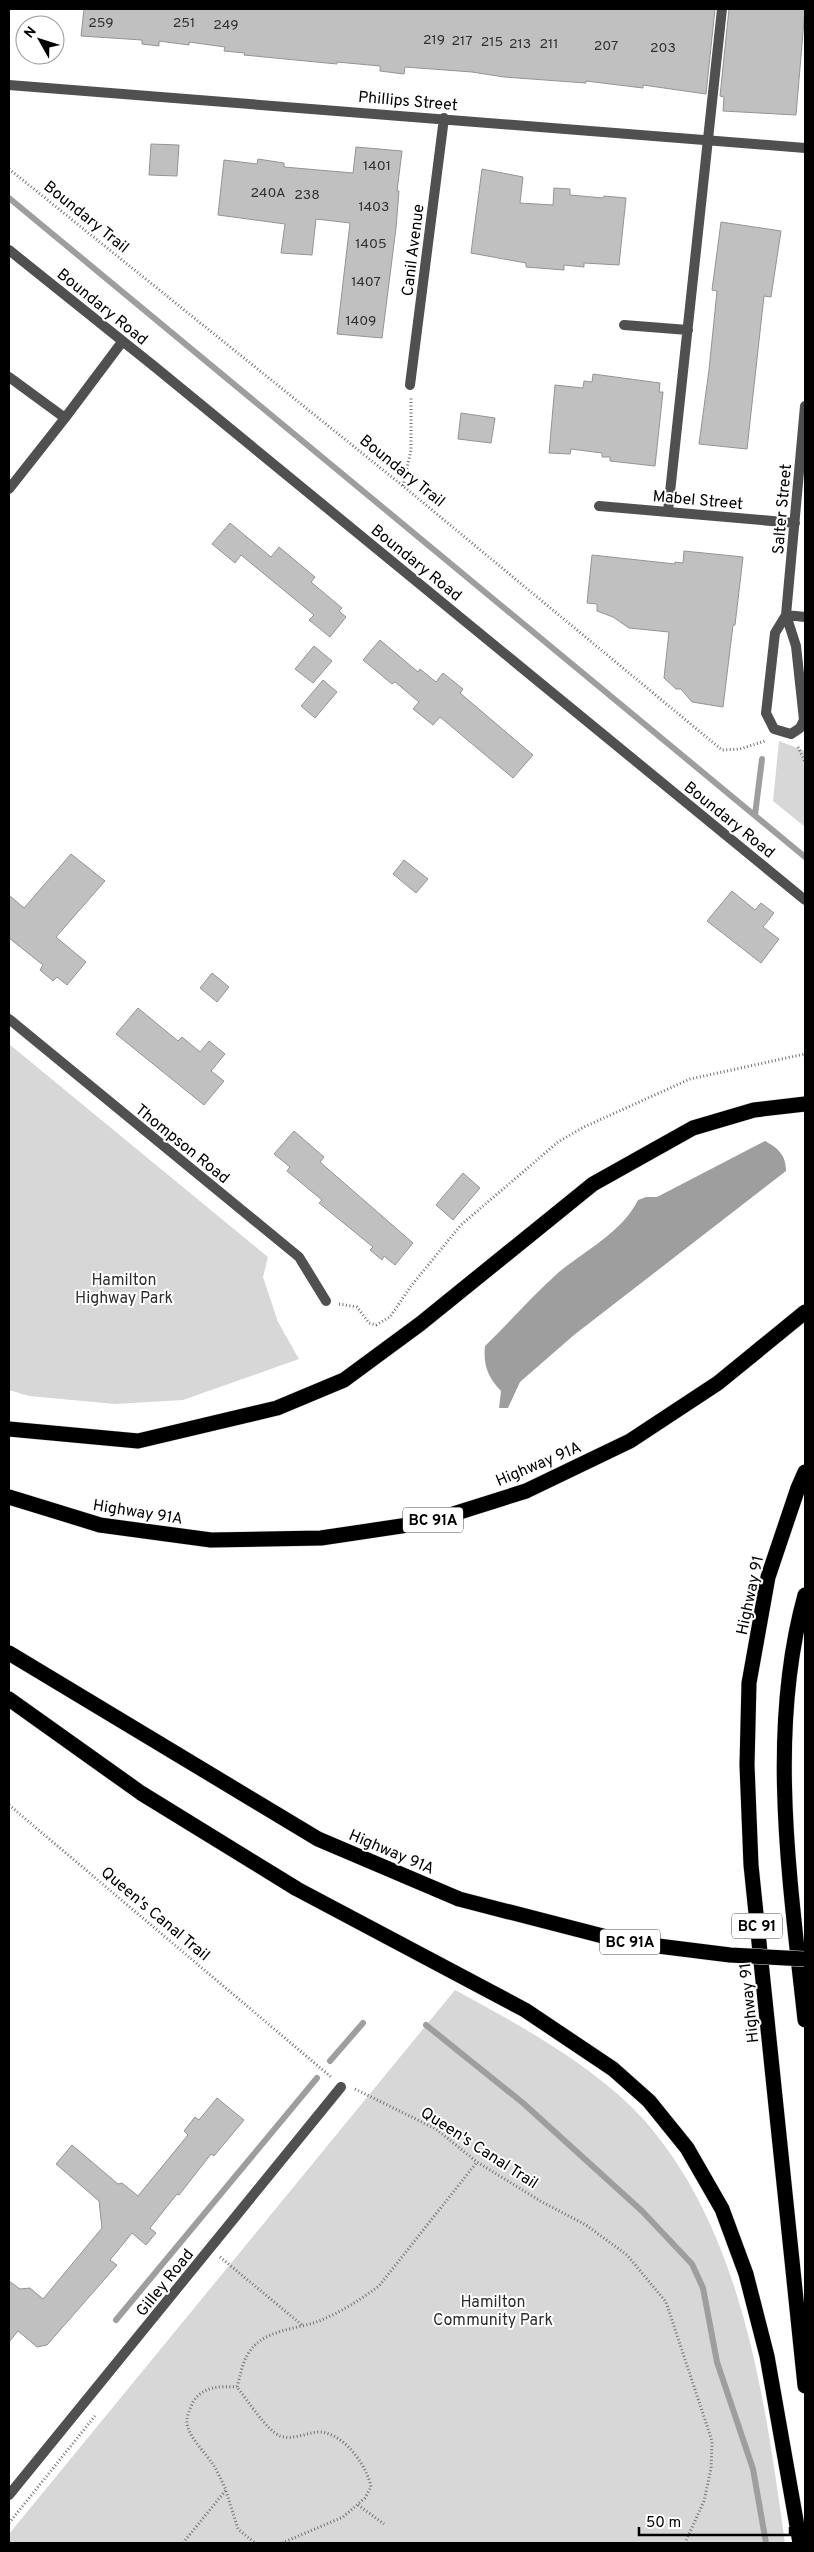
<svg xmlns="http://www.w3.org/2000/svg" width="814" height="2552" font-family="Overpass,sans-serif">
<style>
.green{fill:#d7d7d7}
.water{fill:#9e9e9e}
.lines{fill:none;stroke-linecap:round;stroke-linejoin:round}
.stream{stroke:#9e9e9e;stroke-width:6}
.building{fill:#c0c0c0;stroke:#949494}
.motorway-casing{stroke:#dbdbdb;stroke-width:16}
.path{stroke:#727272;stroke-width:3;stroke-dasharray:1 2.5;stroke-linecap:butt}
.service{stroke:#505050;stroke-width:10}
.minor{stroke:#505050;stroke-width:10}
.motorway{stroke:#000;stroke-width:15}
.motorway-bridge-casing{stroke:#dbdbdb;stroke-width:16;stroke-linecap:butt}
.motorway-bridge{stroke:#000;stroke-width:15}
.labels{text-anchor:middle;stroke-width:4;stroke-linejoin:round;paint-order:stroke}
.number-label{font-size:14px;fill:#303030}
.shield{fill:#fff;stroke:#4c4c4c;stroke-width:1}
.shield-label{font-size:15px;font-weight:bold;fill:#000}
.street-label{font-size:16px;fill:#000;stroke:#fff}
.park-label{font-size:16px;fill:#2e2e2e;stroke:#fff}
</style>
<rect width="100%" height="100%" fill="#fff"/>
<path class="green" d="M779,741L805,751V827L773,801Z
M9,1044L268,1257L263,1277L278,1322L299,1359L183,1400L115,1404L29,1396L9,1390Z
M455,1990C518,2024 595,2066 644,2120C743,2232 765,2400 785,2543H9V2534Z"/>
<path class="water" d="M765,1141C778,1148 786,1155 786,1171L574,1335L520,1382L508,1408H499L501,1391C488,1377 483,1365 485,1346C510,1322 533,1295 559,1272C586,1250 622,1232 638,1200L646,1197H657Z"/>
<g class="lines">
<path class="stream" d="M9,198L805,857
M755,815L762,759
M426,2025L523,2103L642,2211L692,2264L703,2288L717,2362L753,2469L766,2543
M330,2061L363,2023
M116,2320L317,2078"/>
</g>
<path class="building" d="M84,9H715L706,94L643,85V88L586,81V83L504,77L472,72L405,67L404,74L380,71V66L337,62V64L244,55L245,53L224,51L225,47L189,42V45L159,41V46L142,44V40L81,36Z
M729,9H805L796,115L723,111L724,97L720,96Z
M151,144L179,145L177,176L149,175Z
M356,147L402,151L397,191H399L396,228L382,338L337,334L350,223L316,219L312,255L281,253L285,224L218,215L224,160L257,164L258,159L284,163V167L353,173Z
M482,169L523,177L520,203L553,205L554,188L570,189V195L603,198L604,196L626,198L619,265L584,263V267L564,265V270L526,267V263L471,253Z
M721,222L781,231L771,297L764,296L747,449L699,444L709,370L717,291L712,290Z
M593,374L660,383L659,392H663L655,466L610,461V457H602V453L571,449L570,454L549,453L555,385L583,388L584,381L592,382Z
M461,413L495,418L491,443L458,439Z
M230,523L271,557L279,547L315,577L311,582L342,608L339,611L346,617L330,637L309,620L314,615L241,555L235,563L212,544Z
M684,551L743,557L735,625H733L723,707L692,702L681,689H676L664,678L669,632L629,628L613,617L597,611V604L587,603L592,555L675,564V562L683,563Z
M380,640L418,672L420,669L436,682L443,673L463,689L460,693L533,755L513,778L440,717L433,725L413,709L419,702L395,682L392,684L363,660Z
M314,646L332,661L313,683L295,669Z
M323,680L337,692L315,718L301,706Z
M71,854L105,881L56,937L86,962L67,985L57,977L53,981L40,970L43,965L9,938V895L24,908Z
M404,860L428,879L416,893L393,874Z
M732,891L755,910L761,903L774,913L763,927L779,939L761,963L707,921Z
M212,973L229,987L217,1002L200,988Z
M138,1008L178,1041L182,1037L200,1052L209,1041L225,1054L211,1071L224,1081L204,1105L116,1034Z
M294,1131L324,1157L320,1162L413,1243L395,1265L384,1256L382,1260L370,1250L373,1247L319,1203L322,1200L287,1171L290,1167L274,1154Z
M463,1173L480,1188L453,1220L436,1205Z
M217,2098L244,2120L214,2156L211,2154L179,2195L177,2194L150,2228L156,2233L146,2245L132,2233L110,2260L117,2265L47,2345L37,2347L18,2331L9,2342V2281L20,2289L30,2288L43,2299L102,2228L99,2201L56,2164L72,2145L118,2184L122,2183L138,2196L188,2135L184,2131L195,2117L199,2120Z"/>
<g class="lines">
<defs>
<path id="motorway" d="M9,1429L138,1441L277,1408L344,1380L420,1324L593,1184L693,1128L754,1110L805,1104
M805,1472L798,1488L768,1577L749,1683L747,1765L751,1865L805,2386
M9,1497L100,1525L211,1540L321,1538L428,1522L526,1491L630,1441L718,1383L805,1312
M805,1595C767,1732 790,1881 805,2020
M9,1653L318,1839L459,1899
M9,1699L141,1793L297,1889L525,2010L613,2069L649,2101L687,2148L722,2209L746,2274L767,2356L800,2543"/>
</defs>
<use href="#motorway" class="motorway-casing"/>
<path class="path" d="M9,169L403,486L722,750L740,749L765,741
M403,486L411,450V398
M798,747L805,762
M339,1304L357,1307L369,1323L376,1325L390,1317L411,1286L461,1225L558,1142L584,1127L690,1079L805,1054
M9,1805L331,2077
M355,2089L436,2129L477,2162L542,2202L586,2225L627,2255L666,2302L712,2441L711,2469L704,2501L685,2543
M220,2257L302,2325
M226,2491L238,2529L255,2543
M358,2505L384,2524
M9,2523L95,2416
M183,2543L226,2490C222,2482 219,2474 214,2466C206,2453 190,2439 187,2424C186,2417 190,2409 193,2402C203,2386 220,2386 237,2387
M282,2543L343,2517L365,2498L371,2487C367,2466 346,2436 322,2432C309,2431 294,2441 280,2436C266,2430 247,2399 237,2387C240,2377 242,2363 248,2354C263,2329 295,2330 319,2321C341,2312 360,2300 379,2286L477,2162"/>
<path class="service" d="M624,325L688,330
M668,511L722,9"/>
<path class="minor" d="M9,85L805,148
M9,250L155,367L805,900
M9,377L65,418L122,342
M410,385L444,118
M9,489L65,418
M599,506L795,523
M786,615L775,633L766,713L774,729L791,734L800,728L804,720L796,646L786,615L805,406
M786,615L805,617
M9,1019L299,1257L326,1301
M9,2495L341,2087"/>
<use href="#motorway" class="motorway"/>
<defs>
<path id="motorway-bridge" d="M459,1899L626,1942L730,1955L805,1959"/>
</defs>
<use href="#motorway-bridge" class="motorway-bridge-casing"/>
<use href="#motorway-bridge" class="motorway-bridge"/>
</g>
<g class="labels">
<g class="number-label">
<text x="101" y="27">259</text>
<text x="184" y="27">251</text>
<text x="226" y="29">249</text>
<text x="434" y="44">219</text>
<text x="462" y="45">217</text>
<text x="492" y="46">215</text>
<text x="520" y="48">213</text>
<text x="549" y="48">211</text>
<text x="606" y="50">207</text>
<text x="663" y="52">203</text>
<text x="377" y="170">1401</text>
<text x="268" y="197">240A</text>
<text x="307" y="199">238</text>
<text x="374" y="211">1403</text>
<text x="371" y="248">1405</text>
<text x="366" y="286">1407</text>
<text x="361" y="325">1409</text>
</g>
<g class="shield">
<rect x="403" y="1507.5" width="60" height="25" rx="4"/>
<rect x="732" y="1913.5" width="50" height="25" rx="4"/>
<rect x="600" y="1929.5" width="60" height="25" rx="4"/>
</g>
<g class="shield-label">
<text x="433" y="1525">BC 91A</text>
<text x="757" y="1931">BC 91</text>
<text x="630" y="1947">BC 91A</text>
</g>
<g class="street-label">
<text transform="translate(408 100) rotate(5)" y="6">Phillips Street</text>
<text transform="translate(87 216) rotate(39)" y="6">Boundary Trail</text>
<text transform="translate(412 250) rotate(-83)" y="6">Canil Avenue</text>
<text transform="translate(103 306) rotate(39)" y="6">Boundary Road</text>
<text transform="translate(403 470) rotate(39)" y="6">Boundary Trail</text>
<text transform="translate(698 499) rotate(5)" y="6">Mabel Street</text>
<text transform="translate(781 509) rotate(-85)" y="6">Salter Street</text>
<text transform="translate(417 562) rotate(39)" y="6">Boundary Road</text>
<text transform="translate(730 819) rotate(39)" y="6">Boundary Road</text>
<text transform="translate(183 1143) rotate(39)" y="6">Thompson Road</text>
<text transform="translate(538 1463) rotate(-23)" y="6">Highway 91A</text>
<text transform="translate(138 1511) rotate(9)" y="6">Highway 91A</text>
<text transform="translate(749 1595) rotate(-78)" y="6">Highway 91</text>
<text transform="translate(392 1851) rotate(23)" y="6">Highway 91A</text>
<text transform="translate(156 1913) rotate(40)" y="6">Queen's Canal Trail</text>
<text transform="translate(748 2003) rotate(-96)" y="6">Highway 91</text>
<text transform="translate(480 2147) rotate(33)" y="6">Queen's Canal Trail</text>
<text transform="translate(164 2282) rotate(-51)" y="6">Gilley Road</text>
</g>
<g class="park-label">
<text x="124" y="1285">Hamilton<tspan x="124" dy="18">Highway Park</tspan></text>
<text x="493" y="2307">Hamilton<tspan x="493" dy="18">Community Park</tspan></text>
</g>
</g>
<rect width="814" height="2552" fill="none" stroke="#000000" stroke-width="20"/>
<g transform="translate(40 40) rotate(309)"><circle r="24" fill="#ffffff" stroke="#999999"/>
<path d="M0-4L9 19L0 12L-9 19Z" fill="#000000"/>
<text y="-8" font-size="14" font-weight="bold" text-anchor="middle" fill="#000000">N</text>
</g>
<path d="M639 2527v8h151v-8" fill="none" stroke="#000000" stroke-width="2.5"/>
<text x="646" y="2527" font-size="15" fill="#000000" stroke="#ffffff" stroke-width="4" paint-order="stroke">50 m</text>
</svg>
